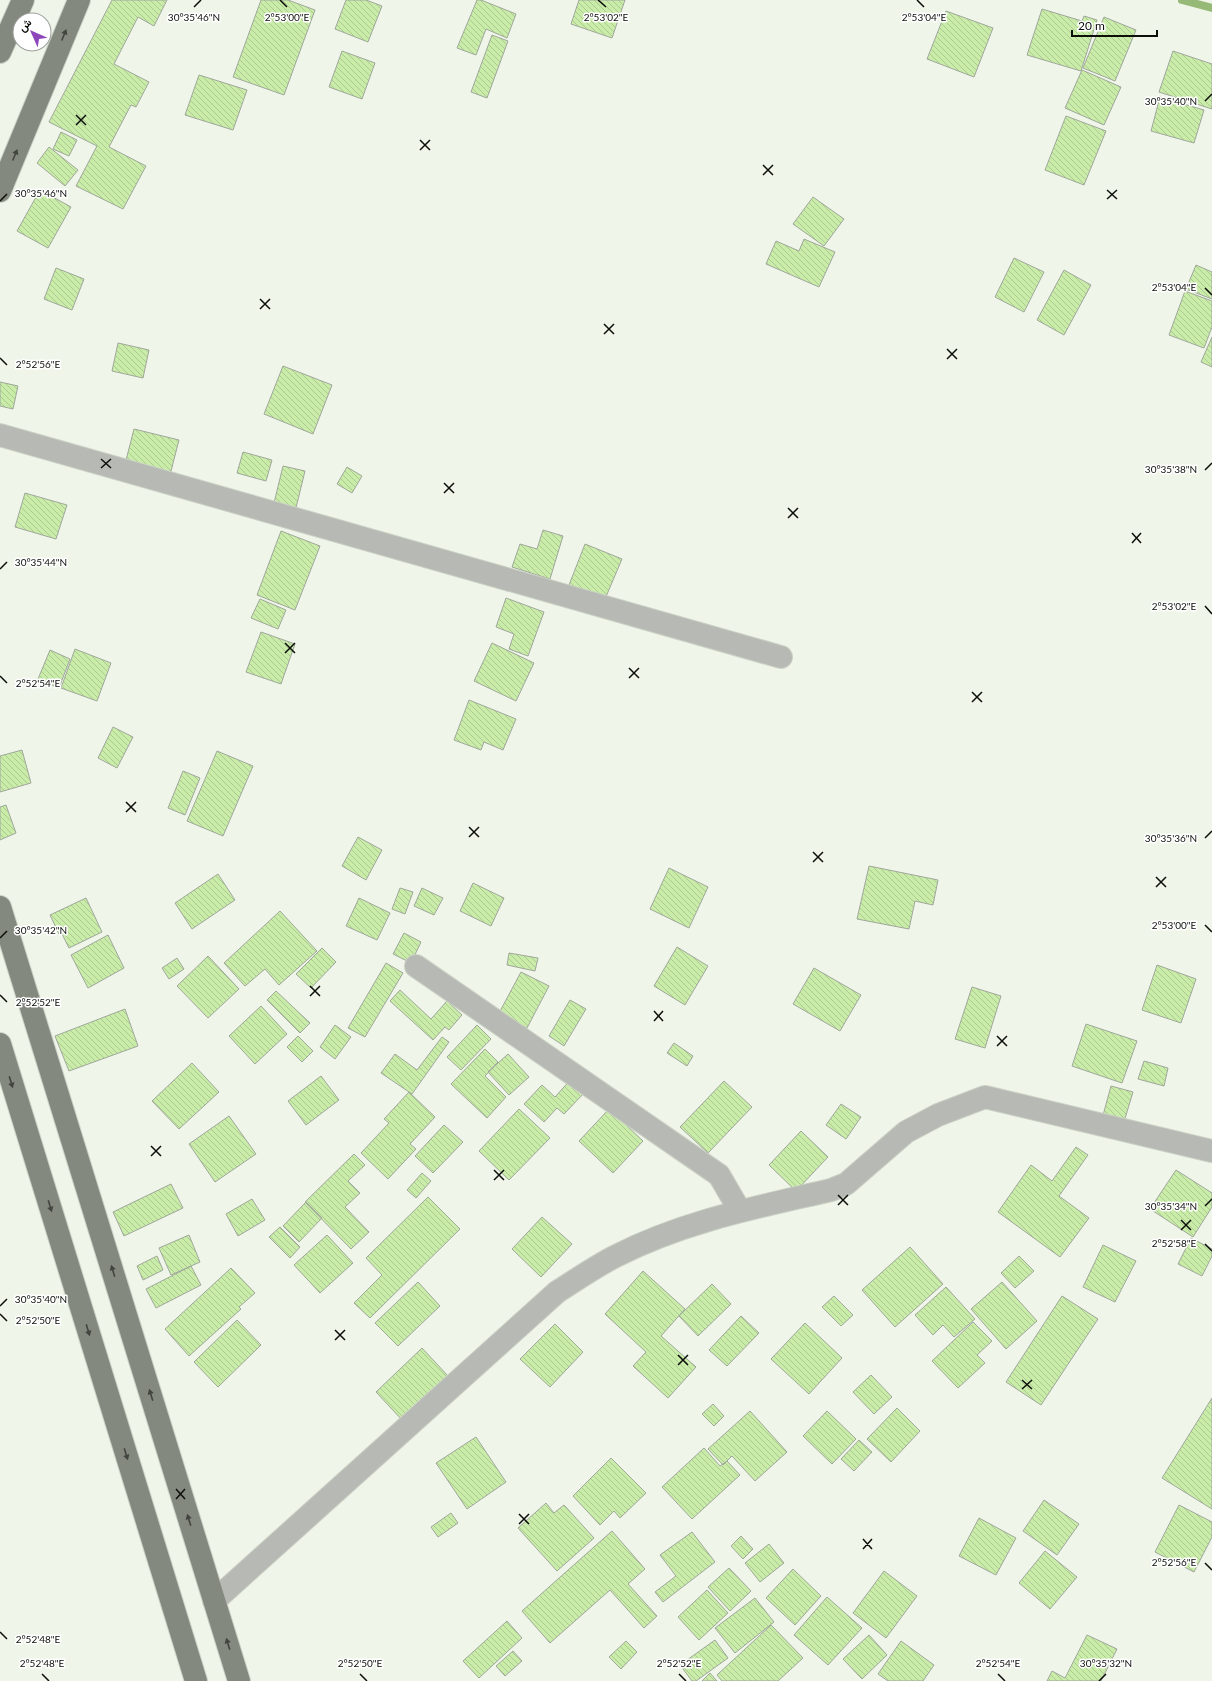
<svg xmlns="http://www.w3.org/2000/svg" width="1212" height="1681" font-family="Lato,Vazirmatn,sans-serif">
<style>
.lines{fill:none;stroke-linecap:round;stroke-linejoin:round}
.stream{stroke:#97b977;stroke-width:8}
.building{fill:url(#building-back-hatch);stroke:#a0a79b}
.minor-casing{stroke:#cbd1c5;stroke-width:24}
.major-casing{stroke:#cbd1c5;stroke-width:24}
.minor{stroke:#b7bab4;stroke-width:22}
.major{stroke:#848980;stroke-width:22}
.oneway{fill:#42453f}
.ticks{fill:none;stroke:#0c0e0a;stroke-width:1.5}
.ticks-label{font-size:10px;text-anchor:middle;fill:#0c0e0a;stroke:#fff;stroke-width:3;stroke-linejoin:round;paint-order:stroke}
</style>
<defs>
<pattern id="building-back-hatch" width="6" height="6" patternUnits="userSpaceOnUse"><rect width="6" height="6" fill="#c9eca9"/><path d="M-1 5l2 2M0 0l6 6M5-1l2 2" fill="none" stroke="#abc990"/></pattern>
</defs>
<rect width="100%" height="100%" fill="#eff6e9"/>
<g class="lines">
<path class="stream" d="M1182,0L1212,8"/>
</g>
<path class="building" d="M112,0H167L154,26L138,17L114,64L149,82L136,107L131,105L109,147L146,166L123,209L76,186L97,146L49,122Z
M261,0H288L315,10L284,95L233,77Z
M346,0H366L382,6L368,42L335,29Z
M477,0H481L516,14L507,38L486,29L476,55L457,48Z
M579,0H625L612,38L571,24Z
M1042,9L1082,21L1084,16L1097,20L1081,71L1027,55Z
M946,11L993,28L974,77L927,59Z
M1104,17L1136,30L1115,81L1083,68Z
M492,35L508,41L487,98L471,92Z
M342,51L375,63L362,99L329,87Z
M1173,51L1212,64V109L1159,92Z
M1082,70L1121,87L1104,125L1065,108Z
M199,75L247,90L233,130L185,115Z
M1160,97L1204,110L1194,143L1151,131Z
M1066,116L1106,131L1084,185L1045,170Z
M61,132L77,140L69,156L53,149Z
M49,147L78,170L65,186L37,163Z
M40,190L71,207L48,248L17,231Z
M813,197L844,219L824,246L793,224Z
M804,239L835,252L819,287L766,264L776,241L799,251Z
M1014,258L1044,272L1024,312L995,297Z
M1196,265L1212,272V299L1186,289Z
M56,268L84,279L72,310L44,299Z
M1064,270L1091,285L1064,335L1037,320Z
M1185,291L1212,301V327L1204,348L1169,335Z
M1212,337V367L1201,362Z
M118,343L149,350L143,378L112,371Z
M283,366L332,385L313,434L264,414Z
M0,382L18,386L13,409L0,406Z
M134,429L179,440L170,475L125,464Z
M243,452L272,460L266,481L237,473Z
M283,466L305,471L294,516L272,511Z
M347,467L362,476L352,493L337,484Z
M25,493L67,505L56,539L15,527Z
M543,530L563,536L550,579L512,567L520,544L537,549Z
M281,531L320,546L295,610L257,595Z
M585,544L622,559L605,599L569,585Z
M506,598L544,612L528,656L509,649L514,634L496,627Z
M260,599L286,610L278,629L251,618Z
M261,632L295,644L281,684L246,672Z
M492,643L534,663L516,701L474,681Z
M75,649L111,663L97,701L61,688Z
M50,650L70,659L59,688L38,679Z
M469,700L516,719L503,750L484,742L481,750L454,740Z
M113,727L133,737L117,768L98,758Z
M22,750L31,783L0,792V756Z
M217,751L253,766L223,836L187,821Z
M183,771L200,778L185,815L168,808Z
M6,805L16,833L0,840V807Z
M358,837L382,850L366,880L342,866Z
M869,866L938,880L933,905L915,901L909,929L857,919Z
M669,868L708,887L689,928L650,909Z
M218,874L235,900L192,929L175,903Z
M473,883L504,898L491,926L460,911Z
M400,888L413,892L405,914L392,909Z
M422,888L443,898L434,915L414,906Z
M86,898L102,932L69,948L61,932L59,934L50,915Z
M359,898L390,913L377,940L346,926Z
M280,911L317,951L279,985L265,969L245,986L224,963Z
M404,933L421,942L411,963L393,954Z
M108,935L124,968L88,988L71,955Z
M677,947L708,966L685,1005L654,986Z
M322,948L336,962L311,988L296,974Z
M509,953L538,958L535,971L507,965Z
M208,956L239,989L208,1018L177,986Z
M177,958L184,969L169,979L162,968Z
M386,963L403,973L365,1037L348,1028Z
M1157,965L1196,979L1181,1023L1142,1010Z
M814,968L861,995L840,1031L793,1004Z
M521,972L549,986L527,1028L499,1013Z
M972,987L1001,996L985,1048L955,1039Z
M400,990L431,1019L447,1001L462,1015L449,1030L445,1027L433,1040L390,1001Z
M276,991L310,1023L300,1033L267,1000Z
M570,1000L586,1009L564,1046L549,1036Z
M261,1006L287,1034L255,1064L229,1036Z
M125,1009L138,1046L69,1071L55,1036Z
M1086,1024L1137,1041L1122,1083L1072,1066Z
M335,1025L351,1037L335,1059L320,1047Z
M477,1025L491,1039L461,1070L447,1057Z
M298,1036L313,1051L302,1062L287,1047Z
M442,1037L449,1042L412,1094L381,1073L395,1054L417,1070Z
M674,1043L693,1056L687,1066L667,1053Z
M485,1049L498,1062L485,1076L506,1097L487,1118L451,1084Z
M508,1054L529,1077L509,1095L488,1072Z
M1144,1061L1168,1068L1164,1086L1138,1079Z
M192,1063L219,1092L179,1129L152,1101Z
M321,1076L339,1100L306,1125L288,1101Z
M572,1078L586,1091L564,1114L557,1108L544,1122L524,1104L542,1085L555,1097Z
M724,1081L752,1107L708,1153L680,1127Z
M1111,1086L1133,1092L1123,1125L1102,1119Z
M409,1092L435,1117L410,1144L416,1149L388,1179L361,1153L389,1123L384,1119Z
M841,1104L861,1117L846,1139L826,1125Z
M519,1109L550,1138L509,1180L479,1151Z
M609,1109L643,1141L613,1173L579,1141Z
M229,1116L256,1154L215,1182L189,1144Z
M444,1125L463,1142L433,1173L415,1156Z
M801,1131L828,1157L796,1191L769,1165Z
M1076,1147L1088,1155L1059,1196L1089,1218L1060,1257L998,1212L1031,1165L1052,1181Z
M354,1154L365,1165L348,1181L360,1193L345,1207L369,1232L351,1249L305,1202Z
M1176,1170L1212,1193V1207L1193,1237L1150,1209Z
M422,1173L431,1181L416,1198L407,1190Z
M171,1184L183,1208L124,1236L113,1212Z
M428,1197L460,1229L370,1318L354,1303L382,1275L366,1258Z
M252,1199L265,1220L238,1236L226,1214Z
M306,1202L322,1218L299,1242L283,1226Z
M542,1217L572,1244L541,1277L512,1249Z
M280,1227L300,1247L290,1258L269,1237Z
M189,1235L200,1262L171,1275L159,1248Z
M327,1235L353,1263L320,1293L294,1265Z
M1191,1238L1212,1249V1256L1202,1276L1178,1264Z
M1103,1245L1136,1261L1115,1302L1083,1287Z
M910,1247L943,1284L895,1327L862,1290Z
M157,1256L163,1270L143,1280L137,1266Z
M1019,1256L1034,1271L1015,1288L1001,1273Z
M191,1266L201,1285L156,1308L146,1289Z
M231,1268L255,1293L239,1307L241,1309L189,1356L165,1329Z
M643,1271L685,1309L661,1336L696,1367L668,1398L633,1366L646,1352L605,1314Z
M418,1282L440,1306L398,1346L375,1323Z
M1002,1282L1037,1321L1006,1349L971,1309Z
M712,1284L731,1304L698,1336L679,1316Z
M946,1287L975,1319L954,1337L943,1325L933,1335L915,1315Z
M834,1296L853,1315L841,1326L822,1307Z
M1062,1296L1098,1319L1041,1405L1006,1382Z
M741,1316L759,1333L727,1366L709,1350Z
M237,1320L261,1345L218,1387L194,1362Z
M973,1322L992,1341L977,1355L985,1363L958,1388L932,1361Z
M805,1323L842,1358L809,1394L771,1359Z
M555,1324L583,1352L550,1387L520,1359Z
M422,1348L449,1377L403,1421L376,1392Z
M871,1375L892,1397L874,1414L853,1392Z
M1212,1398V1509L1162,1478Z
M713,1404L724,1416L714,1426L702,1414Z
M897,1408L920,1431L891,1462L867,1439Z
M750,1411L787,1452L755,1481L732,1456L723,1465L708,1449Z
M827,1411L856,1439L832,1464L803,1436Z
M476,1437L506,1482L467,1509L436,1463Z
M859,1440L872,1452L854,1471L841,1459Z
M704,1448L720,1466L727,1461L740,1475L692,1519L662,1487Z
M611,1458L646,1493L620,1518L614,1511L600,1525L573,1496Z
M1044,1500L1079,1524L1057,1555L1023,1531Z
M546,1503L554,1513L564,1505L594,1538L557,1571L518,1528Z
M1179,1505L1212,1522V1537L1194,1572L1155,1552Z
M451,1513L458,1523L438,1537L431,1527Z
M979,1518L1016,1538L996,1575L959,1556Z
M612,1531L645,1569L628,1584L657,1616L644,1628L610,1590L550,1643L522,1611Z
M692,1532L715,1562L663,1602L655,1592L676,1576L660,1555Z
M741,1536L753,1549L743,1559L731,1546Z
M769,1544L784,1563L760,1582L745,1563Z
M1045,1551L1077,1577L1050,1609L1019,1583Z
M729,1568L751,1591L730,1611L708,1587Z
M793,1569L821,1596L795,1625L766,1598Z
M884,1571L917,1596L886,1638L853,1613Z
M707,1590L728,1613L699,1640L678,1617Z
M827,1597L862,1628L828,1665L794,1635Z
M755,1598L774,1622L735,1653L715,1628Z
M507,1621L522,1638L479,1678L463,1661Z
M771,1625L803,1658L778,1681H722L717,1675Z
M869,1635L887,1655L862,1679L843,1659Z
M1087,1635L1117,1649L1101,1681H1047L1052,1671L1065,1678Z
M715,1640L728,1658L696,1681H692L680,1665Z
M626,1641L637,1652L621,1669L609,1657Z
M901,1641L934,1665L923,1681H888L878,1674Z
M513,1651L522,1661L505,1676L496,1666Z
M710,1673L717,1681H702Z"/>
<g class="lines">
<defs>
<path id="minor" d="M0,435L781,657
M416,966L719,1175L740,1211
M214,1601L557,1292C576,1280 596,1266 616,1256C684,1221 758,1207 831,1190L846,1184L906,1132L938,1115L985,1097L1212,1151"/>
<path id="major" d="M0,52L23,0
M0,191L79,0
M0,907L239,1681
M0,1044L196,1681"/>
</defs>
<use href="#minor" class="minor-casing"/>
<use href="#major" class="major-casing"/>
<use href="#minor" class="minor"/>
<use href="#major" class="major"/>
</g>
<defs><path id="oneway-solid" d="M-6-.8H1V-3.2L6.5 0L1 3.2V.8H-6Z"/></defs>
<g class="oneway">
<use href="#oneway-solid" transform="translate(64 35) rotate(-68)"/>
<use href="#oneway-solid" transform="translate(15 155) rotate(-68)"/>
<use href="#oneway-solid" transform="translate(11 1082) rotate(73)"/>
<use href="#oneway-solid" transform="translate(50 1206) rotate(73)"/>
<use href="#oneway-solid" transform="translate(113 1271) rotate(-107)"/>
<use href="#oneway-solid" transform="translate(88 1330) rotate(73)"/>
<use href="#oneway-solid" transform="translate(151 1395) rotate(-107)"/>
<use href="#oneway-solid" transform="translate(126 1454) rotate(73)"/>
<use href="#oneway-solid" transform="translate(189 1520) rotate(-107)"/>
<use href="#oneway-solid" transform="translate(228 1644) rotate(-107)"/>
</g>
<path class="ticks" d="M280,0L287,7M598,0L606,7M917,0L924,7M194,7L201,0M1205,101L1212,94M76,115L86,125M76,125L86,115M420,140L430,150M420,150L430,140M763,165L773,175M763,175L773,165M1107,190L1117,199M1107,199L1117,190M0,201L7,194M1205,288L1212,295M260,299L270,309M260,309L270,299M604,324L614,334M604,334L614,324M947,349L957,359M0,358L7,365M947,359L957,349M101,459L111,468M101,468L111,459M1205,470L1212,463M444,483L454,493M444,493L454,483M788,508L798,518M788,518L798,508M1132,533L1141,543M1132,543L1141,533M0,569L7,562M1205,606L1212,614M285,643L295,653M285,653L295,643M629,668L639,678M0,676L7,683M629,678L639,668M972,692L982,702M972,702L982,692M126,802L136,812M126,812L136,802M469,827L479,837M469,837L479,827M1205,838L1212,831M813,852L823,862M813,862L823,852M1156,877L1166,887M1156,887L1166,877M1205,925L1212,932M0,938L7,931M310,986L320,996M0,995L7,1002M310,996L320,986M654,1011L663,1021M654,1021L663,1011M997,1036L1007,1046M997,1046L1007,1036M151,1146L161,1156M151,1156L161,1146M494,1170L504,1180M494,1180L504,1170M838,1195L848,1205M838,1205L848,1195M1205,1206L1212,1199M1181,1220L1191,1230M1181,1230L1191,1220M1205,1244L1212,1251M0,1306L7,1299M0,1314L7,1321M335,1330L345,1340M335,1340L345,1330M678,1355L688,1365M678,1365L688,1355M1022,1380L1032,1389M1022,1389L1032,1380M176,1489L185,1499M176,1499L185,1489M519,1514L529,1524M519,1524L529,1514M863,1539L872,1549M863,1549L872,1539M1205,1563L1212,1570M0,1632L7,1639M42,1674L49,1681M360,1674L367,1681M679,1674L686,1681M998,1674L1005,1681M1099,1681L1106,1674"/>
<g class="ticks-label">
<text x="606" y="21">2°53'02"E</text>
<text x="194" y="21">30°35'46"N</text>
<text x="287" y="21">2°53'00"E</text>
<text x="924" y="21">2°53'04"E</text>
<text x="1171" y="105">30°35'40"N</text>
<text x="41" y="197">30°35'46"N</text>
<text x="1174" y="291">2°53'04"E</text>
<text x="38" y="368">2°52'56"E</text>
<text x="1171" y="473">30°35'38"N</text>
<text x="41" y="566">30°35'44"N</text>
<text x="1174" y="610">2°53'02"E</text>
<text x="38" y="687">2°52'54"E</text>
<text x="1171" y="842">30°35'36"N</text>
<text x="1174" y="929">2°53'00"E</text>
<text x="41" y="934">30°35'42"N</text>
<text x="38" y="1006">2°52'52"E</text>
<text x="1171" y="1210">30°35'34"N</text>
<text x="1174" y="1247">2°52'58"E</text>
<text x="41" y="1303">30°35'40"N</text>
<text x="38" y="1324">2°52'50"E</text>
<text x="1174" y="1566">2°52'56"E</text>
<text x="38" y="1643">2°52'48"E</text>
<text x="42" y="1667">2°52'48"E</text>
<text x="360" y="1667">2°52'50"E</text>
<text x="679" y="1667">2°52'52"E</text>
<text x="998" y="1667">2°52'54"E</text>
<text x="1106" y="1667">30°35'32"N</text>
</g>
<g transform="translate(32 32) rotate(315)"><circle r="19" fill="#ffffff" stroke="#9e9f9d"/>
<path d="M0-3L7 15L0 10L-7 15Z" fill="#8e47ba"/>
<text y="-6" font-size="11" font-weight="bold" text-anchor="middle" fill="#0c0e0a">ش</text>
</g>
<path d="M1072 30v6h85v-6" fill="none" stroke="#0c0e0a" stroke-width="2"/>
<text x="1078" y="30" font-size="12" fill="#0c0e0a" stroke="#ffffff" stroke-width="3" paint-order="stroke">20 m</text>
</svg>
